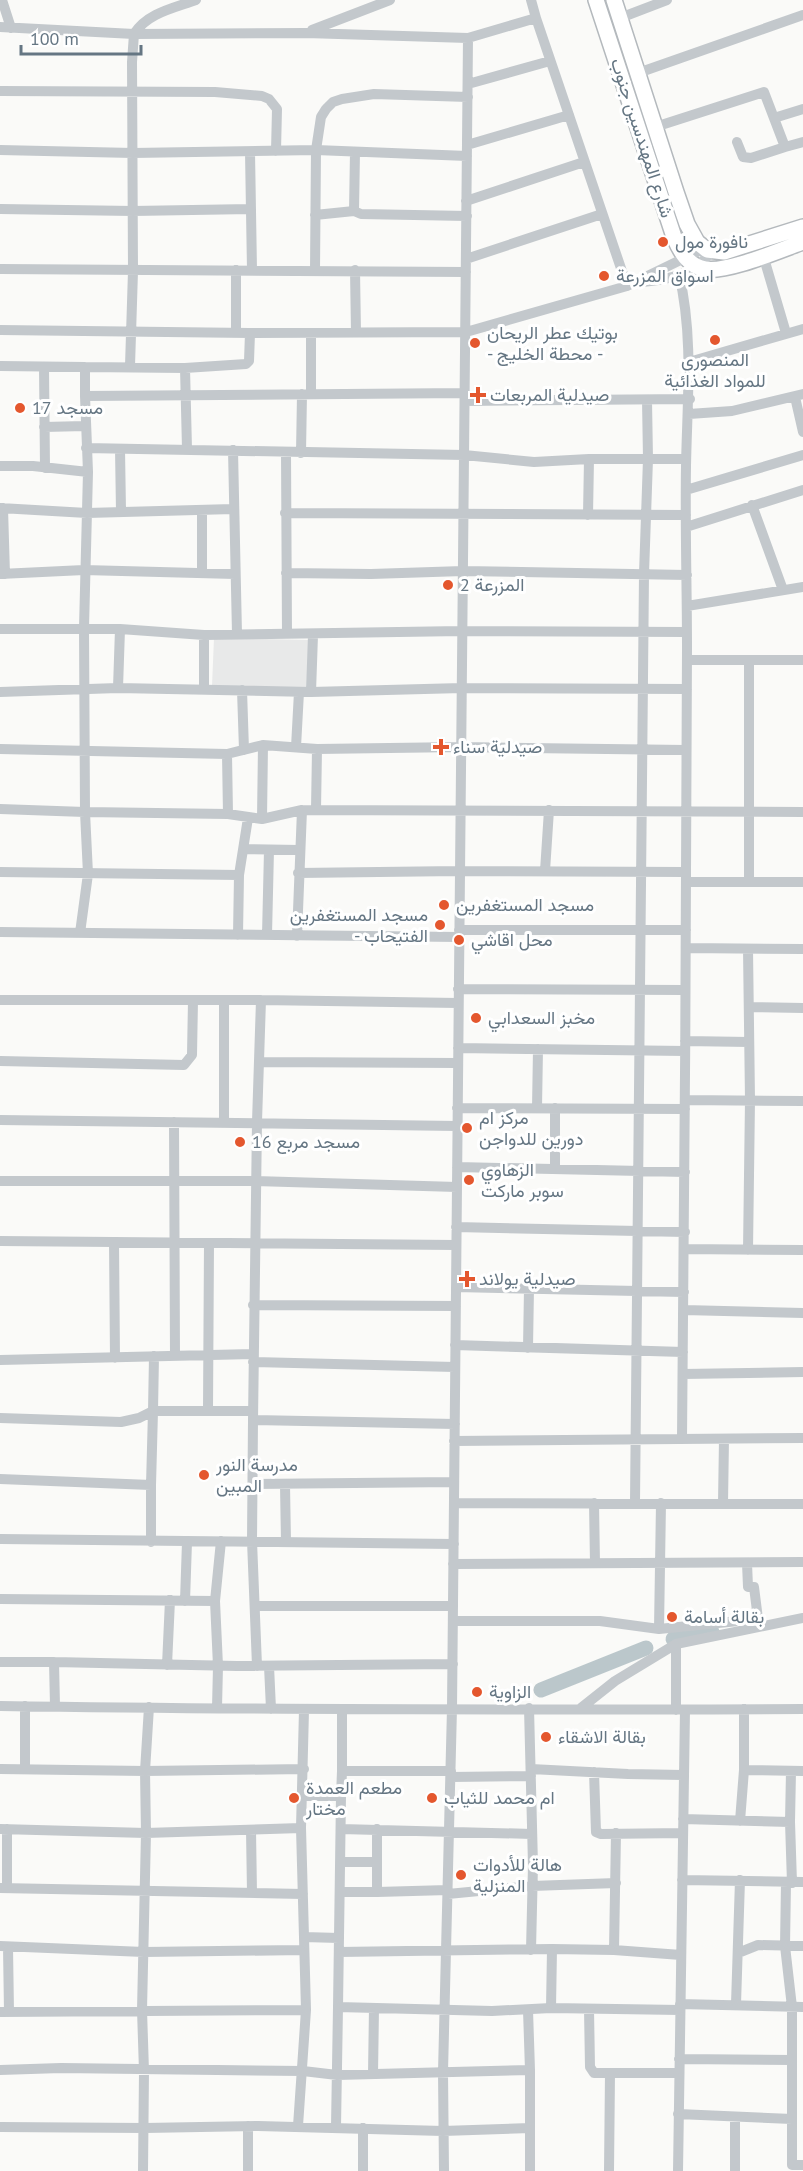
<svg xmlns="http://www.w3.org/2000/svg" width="803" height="2171" font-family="'PT Sans',Vazirmatn,sans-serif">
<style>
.built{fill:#e8e9e9}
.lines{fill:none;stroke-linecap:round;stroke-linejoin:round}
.river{stroke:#bbc7cb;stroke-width:15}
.highway-casing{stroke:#b4b9bd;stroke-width:18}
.minor{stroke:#c3c8cc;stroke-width:10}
.highway{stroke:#fff;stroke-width:15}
.poi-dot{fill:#e4572e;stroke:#fff;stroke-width:2}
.labels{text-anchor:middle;stroke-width:6;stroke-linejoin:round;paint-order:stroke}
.street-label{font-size:18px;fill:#657683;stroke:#fff}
.poi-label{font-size:18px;fill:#657683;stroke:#fff;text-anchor:start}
</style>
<rect width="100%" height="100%" fill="#fafaf8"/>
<path class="built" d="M214,638L310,640L308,689L212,686Z"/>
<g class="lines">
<path class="river" d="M673,1639L712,1632
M541,1690L646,1648"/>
<defs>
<path id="highway" d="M596,0L674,237C680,251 688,266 705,269C727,273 780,250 803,242
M614,0L676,192L687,224L697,242L707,250L724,252L803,227"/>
</defs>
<use href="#highway" class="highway-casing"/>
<path class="minor" d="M2,0L11,28
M536,18L627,286
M620,18L667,0
M0,27L134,34L132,62L133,271L130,366
M312,30L390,0
M134,34L306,33L468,38L536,18L531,0
M134,34C147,13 174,8 196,0
M638,73L803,15
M468,84L550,61
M0,91L215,92L262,96L269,99L277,109L276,151
M774,118L803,109
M655,127L764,92L785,147L803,142
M737,142L743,157L751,158L785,147
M467,145L569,115
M0,150L133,153L316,150L467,156
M250,152L252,270
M466,201L584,162
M0,209L133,211L251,209
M354,211L355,152
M315,215L354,211L361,214L467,216
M763,255L786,333
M466,259L602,214
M0,269L466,272
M355,270L356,333
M315,271L316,150L321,117L326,109L333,102L342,99L374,94L468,97
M679,274C694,338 687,403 686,467C685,527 687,588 687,648C686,912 685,1175 682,1439
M643,282C667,280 698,273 711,251
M0,330L250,333L466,332L627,286L699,251L701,247
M236,333V270
M311,333V394
M689,362L803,329
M0,366L85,367V396L465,393
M44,367L45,468
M85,367L185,368L246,364L249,361L250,333
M185,368L187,449
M795,397L803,432
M465,401L690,399
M689,414L732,411L803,394
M44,427L85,426
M86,448L464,455L534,462L589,459H686
M120,449L121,511
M233,450L237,634
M286,452L287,634
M301,453L302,394
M0,466H33L88,472
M686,490L803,455
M752,505L783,590
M0,508L87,513L233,509
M3,508L5,574
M202,510V573
M285,513L686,515
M588,515L589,459
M686,527L803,490
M286,573L371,574L463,571L687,575
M0,574L84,570L235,574
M687,606L803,587
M0,629H120L204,635L462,631L687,632
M204,635V690
M687,660H803
M118,688L120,629
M242,690L244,750
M0,692L118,688L311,692L462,688L687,689
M311,692L313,635
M296,747L299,692
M0,749L227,754L263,745L317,749L461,747L686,750
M227,754L228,814
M0,809L85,812L228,814L262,819L302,810L803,812
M316,810L317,749
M262,819L263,745
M244,849L299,850
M545,871L549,810
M0,872L239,875
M298,873L459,871L686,872
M686,882H803
M749,882V660
M459,930H686
M0,932L459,937
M80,933L88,874L85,812L84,628L88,472L85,396
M238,935L239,875L248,818
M267,935L269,850
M297,936L302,810
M686,948L803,949
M458,989L685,990
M0,1000H261L458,1003
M224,1000V1122
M749,1007L803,1008
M685,1041L749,1042
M458,1048L685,1051
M0,1061L184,1065L192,1055L193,1000
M259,1062L458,1063
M685,1100L803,1101
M457,1108L685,1109
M537,1108L538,1049
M555,1108V1169
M0,1120L457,1126
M174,1122L175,1356
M457,1167L685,1172
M0,1181H255L457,1187
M456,1227L685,1232
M0,1241L456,1245
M114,1242L115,1358
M684,1249L803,1250
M748,1250L750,1100L748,949
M456,1287L684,1292
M253,1305L456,1306
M684,1310L803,1313
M455,1345L683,1352
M528,1348L529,1288
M154,1356L153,1411H253
M0,1360L253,1354
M253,1362L455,1367
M683,1374L803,1372
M208,1410L209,1243
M0,1418L121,1422L139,1418L153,1411L151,1485
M253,1420L257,1122L261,1000
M454,1441L803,1438
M0,1479L151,1485V1542
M252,1484L454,1482
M285,1485L286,1542
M454,1503L803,1504
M594,1503L595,1563
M635,1503L644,574L648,459L647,400
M723,1503L724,1439
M0,1539L454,1544
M453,1564L803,1562
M0,1599L215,1601
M185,1601L187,1542
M255,1606H453
M453,1621H600L659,1629L758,1619L754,1587H748L747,1563
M659,1629L661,1503
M676,1644V1710
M0,1662H54L237,1666L453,1664
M54,1662L55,1706
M167,1665L170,1600
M257,1666L252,1541L253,1420L455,1424
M269,1666L271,1709
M0,1706C268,1710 535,1710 803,1709
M25,1706V1769
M217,1708L218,1666L215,1601L221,1541
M529,1708L533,1865L531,1950
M581,1708L615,1681L676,1644L803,1618
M744,1709V1770L803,1771
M0,1769L145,1771L304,1769
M531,1769L628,1774L683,1775
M342,1771V1710
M594,1772L596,1832L601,1834L683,1833
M451,1777L531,1776
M304,1796H341L342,1771H451
M683,1819L790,1822L791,1771
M740,1821L744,1770
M790,1822L792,1883
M0,1829L146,1833L301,1828
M341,1829L532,1834
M377,1829V1892L448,1890
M251,1830L252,1893
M340,1862H377
M682,1880L803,1882
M786,1883L785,1946L792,2007V2165H803
M0,1888L303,1894
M7,1888V1829
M340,1892H377
M448,1894L532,1886L616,1883
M304,1937L339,1938
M0,1946L144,1952L304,1950
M8,1947L9,2012
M614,1950L616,1833
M339,1952L552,1949
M738,1953L758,1945L803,1946
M680,2004L803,2007
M736,2004L740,1880
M338,2007L341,1796
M551,2008L552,1949L614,1950L681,1955
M589,2009L590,2067L594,2073H610
M528,2010L530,2070
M0,2012L306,2010
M679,2059L792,2060
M0,2070L61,2068L303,2071L337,2075L530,2070V2171
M373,2074L374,2008
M678,2114L792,2119
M735,2118V2171
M248,2126V2171
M298,2126L306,2010L301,1828L304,1710
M0,2127L145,2128L258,2126L443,2131L530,2128
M336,2127L338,2007L492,2011L551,2008L680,2010
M143,2171L144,2071L142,2010L146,1833L145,1771L149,1707
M363,2171V2128
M444,2171L443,2072L452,1708L468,38
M609,2171L610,2073H679
M678,2171L685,1710"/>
<use href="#highway" class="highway"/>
</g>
<g class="poi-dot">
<circle cx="663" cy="242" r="6"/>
<circle cx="604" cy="276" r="6"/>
<circle cx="715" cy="340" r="6"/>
<circle cx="475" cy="343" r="6"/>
<path d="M475 386h6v6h6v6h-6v6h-6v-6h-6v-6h6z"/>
<circle cx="20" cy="408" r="6"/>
<circle cx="448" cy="585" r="6"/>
<path d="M438 738h6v6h6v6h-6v6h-6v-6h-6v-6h6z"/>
<circle cx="444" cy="905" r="6"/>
<circle cx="440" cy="925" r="6"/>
<circle cx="459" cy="940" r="6"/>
<circle cx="476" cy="1018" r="6"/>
<circle cx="467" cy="1128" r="6"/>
<circle cx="240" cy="1142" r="6"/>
<circle cx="469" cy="1180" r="6"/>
<path d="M464 1270h6v6h6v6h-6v6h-6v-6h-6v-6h6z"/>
<circle cx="204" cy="1475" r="6"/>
<circle cx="672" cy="1617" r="6"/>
<circle cx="477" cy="1692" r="6"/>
<circle cx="546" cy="1737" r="6"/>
<circle cx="294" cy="1798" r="6"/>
<circle cx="432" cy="1798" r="6"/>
<circle cx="461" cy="1875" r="6"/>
</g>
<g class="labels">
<g class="street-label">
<text transform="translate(642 138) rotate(72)" y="6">شارع المهندسين جنوب</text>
</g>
<g class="poi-label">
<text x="675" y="248">نافورة مول</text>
<text x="616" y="282">اسواق المزرعة</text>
<text x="487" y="339">بوتيك عطر الريحان<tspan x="487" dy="21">- محطة الخليج -</tspan></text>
<text x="715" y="366" text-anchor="middle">المنصوري<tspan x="715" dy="21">للمواد الغذائية</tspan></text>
<text x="490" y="401">صيدلية المربعات</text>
<text x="32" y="414">مسجد 17</text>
<text x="460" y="591">المزرعة 2</text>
<text x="453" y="753">صيدلية سناء</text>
<text x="456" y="911">مسجد المستغفرين</text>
<text x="428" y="921" text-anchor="end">مسجد المستغفرين<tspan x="428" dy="21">- الفتيحاب</tspan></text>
<text x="471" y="946">محل اقاشي</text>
<text x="488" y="1024">مخبز السعدابي</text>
<text x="479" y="1124">مركز ام<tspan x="479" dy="21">دورين للدواجن</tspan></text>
<text x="252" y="1148">مسجد مربع 16</text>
<text x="481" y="1176">الزهاوي<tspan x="481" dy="21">سوبر ماركت</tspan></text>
<text x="479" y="1285">صيدلية يولاند</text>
<text x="216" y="1471">مدرسة النور<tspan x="216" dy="21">المبين</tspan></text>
<text x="684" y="1623">بقالة أسامة</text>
<text x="489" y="1698">الزاوية</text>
<text x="558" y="1743">بقالة الاشقاء</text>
<text x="306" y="1794">مطعم العمدة<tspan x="306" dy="21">مختار</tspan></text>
<text x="444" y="1804">ام محمد للثياب</text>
<text x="473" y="1871">هالة للأدوات<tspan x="473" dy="21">المنزلية</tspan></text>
</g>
</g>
<path d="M21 45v9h120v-9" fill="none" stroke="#657683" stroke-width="3"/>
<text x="30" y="45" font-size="18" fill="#657683" stroke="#ffffff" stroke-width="4.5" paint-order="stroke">100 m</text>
</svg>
